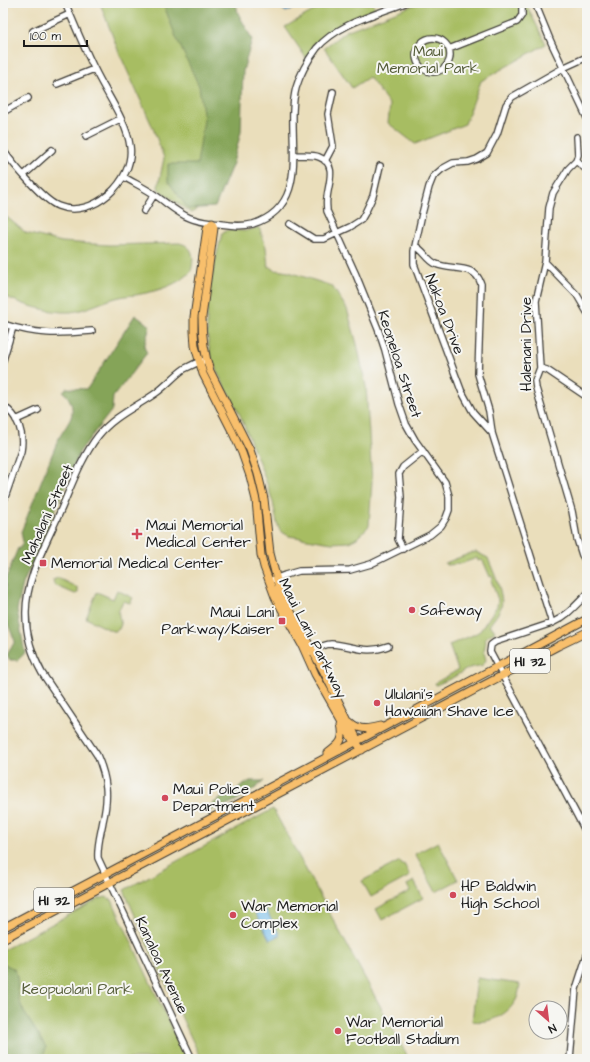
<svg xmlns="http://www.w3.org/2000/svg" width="590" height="1062" font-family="'Architects Daughter',sans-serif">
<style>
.green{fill:#a7bd62;stroke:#626c3f}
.forest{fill:#85a458;stroke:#50603a}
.water{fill:#75bded;stroke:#486c84}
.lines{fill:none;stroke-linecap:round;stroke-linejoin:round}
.minor-casing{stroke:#3b3934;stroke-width:8}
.major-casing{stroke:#3b3934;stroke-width:9}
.minor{stroke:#fff;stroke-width:5.5}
.major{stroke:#f8bf6c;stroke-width:7}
.poi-dot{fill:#d1495b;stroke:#f6f6f2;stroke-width:1.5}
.labels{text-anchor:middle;stroke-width:4;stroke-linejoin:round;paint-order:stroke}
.shield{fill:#f6f6f2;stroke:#5d5d5c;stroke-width:1}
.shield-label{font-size:14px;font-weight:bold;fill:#1c1c1c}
.park-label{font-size:15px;fill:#545c38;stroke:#f6f6f2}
.street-label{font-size:15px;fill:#1c1c1c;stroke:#f6f6f2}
.poi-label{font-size:15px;fill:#1c1c1c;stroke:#f6f6f2;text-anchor:start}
</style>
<rect width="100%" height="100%" fill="#f6f6f2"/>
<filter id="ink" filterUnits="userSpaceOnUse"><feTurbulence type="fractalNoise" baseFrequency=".025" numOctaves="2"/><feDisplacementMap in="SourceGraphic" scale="8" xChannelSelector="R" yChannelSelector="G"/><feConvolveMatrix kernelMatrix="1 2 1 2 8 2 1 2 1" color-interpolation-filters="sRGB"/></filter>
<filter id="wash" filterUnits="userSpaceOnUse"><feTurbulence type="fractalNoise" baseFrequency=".012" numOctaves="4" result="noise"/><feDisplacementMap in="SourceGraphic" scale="16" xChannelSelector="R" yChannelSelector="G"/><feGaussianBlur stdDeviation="0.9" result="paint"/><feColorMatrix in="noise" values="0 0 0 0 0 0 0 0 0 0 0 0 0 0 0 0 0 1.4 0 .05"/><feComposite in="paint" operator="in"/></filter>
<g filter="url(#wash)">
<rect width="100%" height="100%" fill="#eadebb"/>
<path class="green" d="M100,3H171L207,85L199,208L191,213L159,190L158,187L164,158L153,128L118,50Z
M327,3H373L376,11C343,24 329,30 306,58L285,27Z
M419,3L526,4L546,44L481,81L465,124L415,144L388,123L390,105L369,77L352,88L324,48L346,31Z
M3,214L26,233L62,242L109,245L179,243C195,246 194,259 191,272C179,284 158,291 141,294C134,296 127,295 120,297C105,300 85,311 70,312C50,313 21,305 3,295Z
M259,227L266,247L268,266L275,270L289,272L332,286L347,309L357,344L366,386L372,481L369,526L357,538L349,542L332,543L289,536L280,531C276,522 275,512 273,502C265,476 254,450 244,425C236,402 220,382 212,359C200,319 212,273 222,234L227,230L245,231Z
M476,552L488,558C492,569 505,595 501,607C499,613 493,620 489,626L493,628L495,632L489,635L485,639L486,641L484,652L486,660L483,665L469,668L452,678L436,685L435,683L458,670L449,645L473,635L480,631L497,606L498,600L491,580L493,578L492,576L490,577L484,563L482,560L478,561L477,558L460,564L446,565L445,563L471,553Z
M58,578L78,588V593L75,594L54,585L53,580Z
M117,590L133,598L130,603L123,601C117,614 118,611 121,624L119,629L115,631H112L86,618L97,592L113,599Z
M273,809L409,1059H201L145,939L124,890Z
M438,842L458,880L436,892L415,854Z
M400,861L402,865L404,864L410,876L371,897L362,881Z
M414,881L423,898L382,920L376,909L410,891L407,885Z
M106,897L112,900L186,1059H3V950L99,899Z
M477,978L520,984C519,989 519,995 516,1000C508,1015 489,1024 472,1021Z"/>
<path class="forest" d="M163,3H236L238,13L252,39L243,71L241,132L233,163L215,207L188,209L168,181V164H197L204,120L199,86L176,37Z
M135,315L150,326L144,347L147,353L113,397L112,410L80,451L23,584L17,610L25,653L18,660H10L7,655L15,641L3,613V590L6,586L4,583L18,548H20L23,542L21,532C33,502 45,471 58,440C61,433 72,420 72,413C73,405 69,396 63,392L66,388L87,389Z
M250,781H264C247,796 229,806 207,811L204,809Z
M3,963L14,969L17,977L19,1000L24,1012L46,1047L43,1059H3Z"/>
<path class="water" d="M277,3H309L286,12L278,6Z
M264,907L280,935L270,940L255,913Z"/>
</g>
<g filter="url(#ink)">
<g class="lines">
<defs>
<path id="minor" d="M535,3L551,42L587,118
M33,31L70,14
M416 55a17 17 0 1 1 34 0a17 17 0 1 1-34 0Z
M449,49L517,22L522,15V3
M57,84L94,69
M3,112L28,98
M86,136L120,119
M577,137L578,155L576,161L568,169L553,193L549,208L545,262L577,295L587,312
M3,150C13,164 43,200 58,206C92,220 135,181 130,146C127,122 106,93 95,70C84,48 75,25 65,3
M325,161L333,146L328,114L333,92
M576,161L587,170
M24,175L52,150
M124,177C134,183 145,188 155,195C167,203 177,213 190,218C197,221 204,222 211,223C225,224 238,228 253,224C315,204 284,134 296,88C300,74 308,60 317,48C339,23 375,15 405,3
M144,211L154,195
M290,224L314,239H324L350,227L361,220L365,213L373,196L380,166
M415,246C424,250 427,260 436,264C452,271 475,263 481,284L478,374L489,411L492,432
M545,262L536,301L540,368L535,381L536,388L572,511L577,539L582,555L587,563
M3,324C37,335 57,334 92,331
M3,360L13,327
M540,368L547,370L587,397
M3,406C19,416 24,434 21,451L3,503
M16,420L38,410
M403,549L398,539L401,497L399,474L403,467L423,451
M269,581L285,575L299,571L350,570L371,564L430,535L441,526L446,518L449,510V496L445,482L415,440L406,424L399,404L385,350L378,329L356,275L327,211C327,207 326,202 327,198C328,184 338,164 319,157C312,154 301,156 294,155
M587,594C576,605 566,617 552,623L495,642L491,645L490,652L587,834
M552,623L492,433L473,412L461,390L414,264V251L422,214L429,187L433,177L442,169L453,163L468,162L477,159L487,153L497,134L506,105L512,97L563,68L587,57
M310,652C316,649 324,644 331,644C353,645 365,655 388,646
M192,1059L98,858C97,845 101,833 103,821C109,796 107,778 97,755L42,673C32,655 26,636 26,615C25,579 46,544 60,512C71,487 81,458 98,436C114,416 136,407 156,393C166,386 174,376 184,369C191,365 198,362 206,360
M570,1059L576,989L587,955"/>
<path id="major" d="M350,722C360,731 368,729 380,726
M356,742V737L323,670L280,592L270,553L264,499L258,474L250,450L210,371C204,353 202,336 202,317L214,228L212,223L207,228L194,317V331L195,346L203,374L232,431L242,453L250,476L256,500L261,555L264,567L275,597L302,645L315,674L352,739L356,742L362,750
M328,753C340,744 345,740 341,724
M3,928L365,737L587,619
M3,939L558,646L587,632"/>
</defs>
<use href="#minor" class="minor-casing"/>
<use href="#major" class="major-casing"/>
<use href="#minor" class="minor"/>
<use href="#major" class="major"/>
</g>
</g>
<g class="poi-dot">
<path d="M135 528h4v4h4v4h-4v4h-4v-4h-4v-4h4z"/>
<rect x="39" y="559" width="8" height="8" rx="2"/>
<circle cx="412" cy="610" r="4"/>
<rect x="278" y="617" width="8" height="8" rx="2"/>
<circle cx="377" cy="703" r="4"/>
<circle cx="165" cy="798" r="4"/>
<circle cx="453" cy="895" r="4"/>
<circle cx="233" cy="915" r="4"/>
<circle cx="338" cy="1031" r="4"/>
</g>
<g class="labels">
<g class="shield">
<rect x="510" y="649" width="40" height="24" rx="3"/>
<rect x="34" y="888" width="40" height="24" rx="3"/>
</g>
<g class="shield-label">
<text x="530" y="666">HI 32</text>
<text x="54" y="905">HI 32</text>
</g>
<g class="park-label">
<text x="428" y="56">Maui<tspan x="428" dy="17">Memorial Park</tspan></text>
<text x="77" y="994">Keopuolani Park</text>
</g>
<g class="street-label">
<text transform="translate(445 314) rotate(69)" y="5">Nakoa Drive</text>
<text transform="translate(526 344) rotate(-90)" y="5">Halenani Drive</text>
<text transform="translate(400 364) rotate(72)" y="5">Keoneloa Street</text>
<text transform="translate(47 514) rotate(-66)" y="5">Mahalani Street</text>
<text transform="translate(313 638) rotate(63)" y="5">Maui Lani Parkway</text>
<text transform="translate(162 965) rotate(65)" y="5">Kanaloa Avenue</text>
</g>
<g class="poi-label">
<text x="146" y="530">Maui Memorial<tspan x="146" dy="17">Medical Center</tspan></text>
<text x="51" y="568">Memorial Medical Center</text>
<text x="420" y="615">Safeway</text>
<text x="274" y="617" text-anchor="end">Maui Lani<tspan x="274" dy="17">Parkway/Kaiser</tspan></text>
<text x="385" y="699">Ululani's<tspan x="385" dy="17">Hawaiian Shave Ice</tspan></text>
<text x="173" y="794">Maui Police<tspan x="173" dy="17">Department</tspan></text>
<text x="461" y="891">HP Baldwin<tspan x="461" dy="17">High School</tspan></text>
<text x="241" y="911">War Memorial<tspan x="241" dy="17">Complex</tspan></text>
<text x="346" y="1027">War Memorial<tspan x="346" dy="17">Football Stadium</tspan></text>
</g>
</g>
<rect width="590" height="1062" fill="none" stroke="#f6f6f2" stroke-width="16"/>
<g transform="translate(548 1020) rotate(152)"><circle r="19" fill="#f6f6f2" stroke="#9f9f9c"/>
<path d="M0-3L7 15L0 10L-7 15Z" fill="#d1495b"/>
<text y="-6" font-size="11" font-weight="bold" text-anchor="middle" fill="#1c1c1c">N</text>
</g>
<path d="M24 40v6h63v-6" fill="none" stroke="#1c1c1c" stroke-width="2"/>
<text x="30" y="40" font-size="12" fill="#1c1c1c" stroke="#f6f6f2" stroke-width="3" paint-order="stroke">100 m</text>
</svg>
